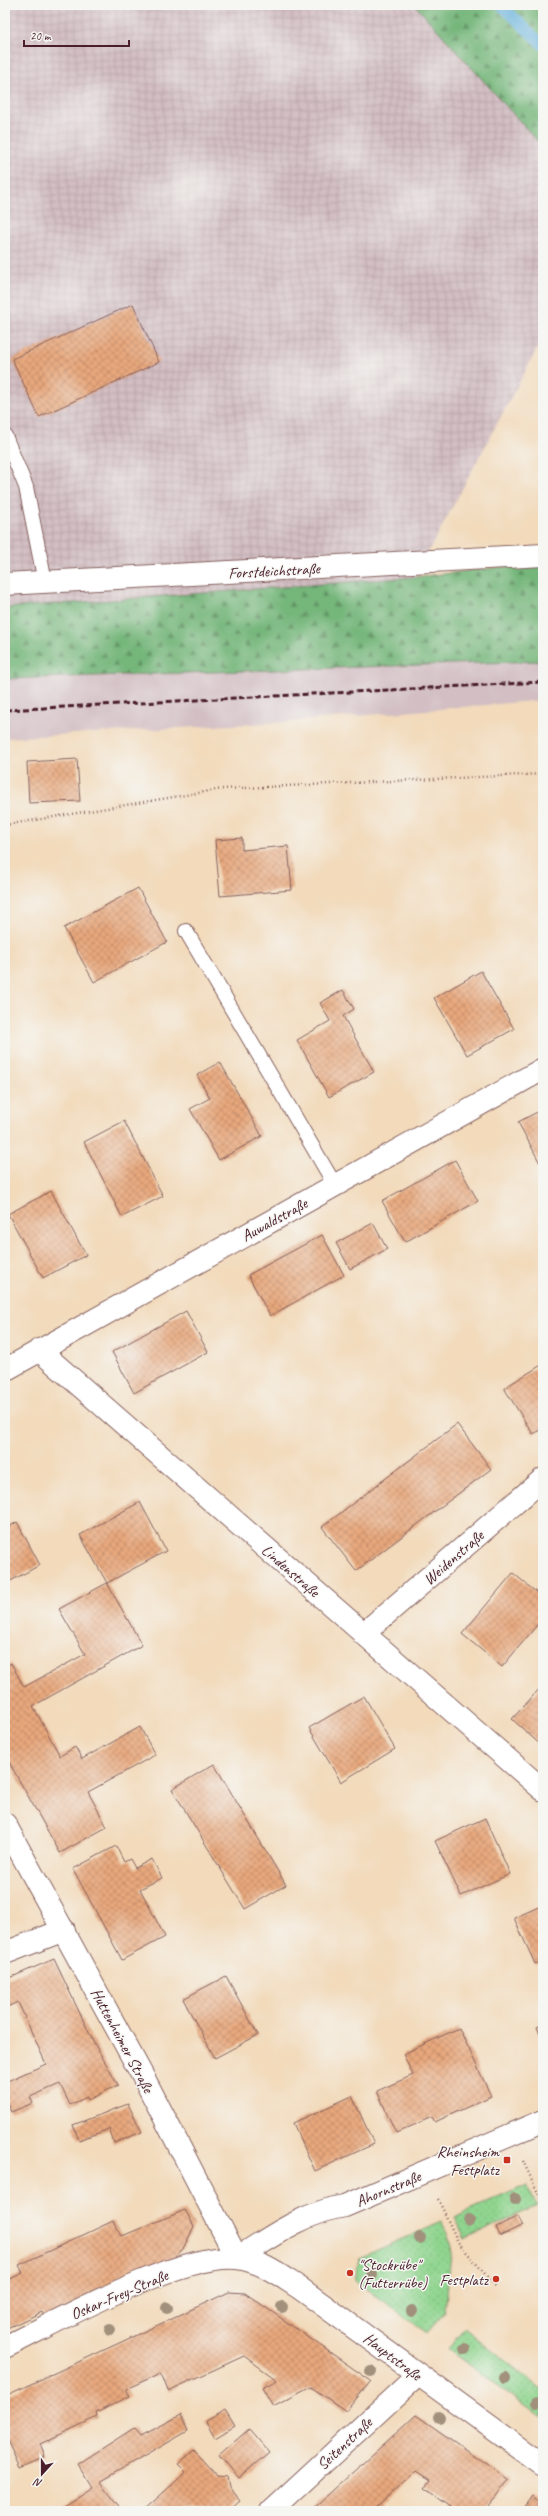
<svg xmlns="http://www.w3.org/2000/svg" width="548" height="2516" font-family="Caveat,sans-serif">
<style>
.industrial{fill:url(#industrial-grid)}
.railway{fill:#d2bec3}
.grass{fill:url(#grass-dots);stroke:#6d7a5d}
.forest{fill:url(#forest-firs);stroke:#5f6a52}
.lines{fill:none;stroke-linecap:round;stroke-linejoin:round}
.stream{stroke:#62afdb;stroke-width:11}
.building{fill:url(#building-cross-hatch)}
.service-casing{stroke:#85605d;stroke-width:16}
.minor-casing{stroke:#85605d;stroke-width:24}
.tertiary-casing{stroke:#85605d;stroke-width:24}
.path{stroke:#85605d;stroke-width:2.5;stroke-dasharray:1 3;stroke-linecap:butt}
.service{stroke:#fff;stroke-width:14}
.minor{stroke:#fff;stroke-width:22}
.tertiary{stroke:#fff;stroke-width:22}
.rail{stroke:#4a1f2b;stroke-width:3;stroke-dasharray:6 3;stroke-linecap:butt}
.tree{fill:#a1917c}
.poi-dot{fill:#c8321e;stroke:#f6f6f2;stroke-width:1.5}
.labels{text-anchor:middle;stroke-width:3;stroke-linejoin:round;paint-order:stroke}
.street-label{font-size:16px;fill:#4a1f2b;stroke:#f6f6f2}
.poi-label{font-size:16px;fill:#4a1f2b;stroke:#f6f6f2;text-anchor:end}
</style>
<defs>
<pattern id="industrial-grid" width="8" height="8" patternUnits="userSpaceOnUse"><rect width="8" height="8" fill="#d2bec3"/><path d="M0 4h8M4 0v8" fill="none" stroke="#b6a3a8"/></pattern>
<pattern id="grass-dots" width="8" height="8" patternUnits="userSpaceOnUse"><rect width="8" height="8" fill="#90d58f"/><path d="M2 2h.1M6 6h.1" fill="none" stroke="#7eb67c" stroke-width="1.8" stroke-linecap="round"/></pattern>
<pattern id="forest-firs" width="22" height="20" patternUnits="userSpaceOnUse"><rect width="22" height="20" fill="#74b67a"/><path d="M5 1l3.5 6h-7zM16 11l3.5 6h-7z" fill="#619364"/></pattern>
<pattern id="building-cross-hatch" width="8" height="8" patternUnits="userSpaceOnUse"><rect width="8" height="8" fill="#e8a87d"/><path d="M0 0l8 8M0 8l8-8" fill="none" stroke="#be8867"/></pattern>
</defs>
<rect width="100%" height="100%" fill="#f6f6f2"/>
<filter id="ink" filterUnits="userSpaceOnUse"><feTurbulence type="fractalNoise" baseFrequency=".025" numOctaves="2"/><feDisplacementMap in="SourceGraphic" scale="8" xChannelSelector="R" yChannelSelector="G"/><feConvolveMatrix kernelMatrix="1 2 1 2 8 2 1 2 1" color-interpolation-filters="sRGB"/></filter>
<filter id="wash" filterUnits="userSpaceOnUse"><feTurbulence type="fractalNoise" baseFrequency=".012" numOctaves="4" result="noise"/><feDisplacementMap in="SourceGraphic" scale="16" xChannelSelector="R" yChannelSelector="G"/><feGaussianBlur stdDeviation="0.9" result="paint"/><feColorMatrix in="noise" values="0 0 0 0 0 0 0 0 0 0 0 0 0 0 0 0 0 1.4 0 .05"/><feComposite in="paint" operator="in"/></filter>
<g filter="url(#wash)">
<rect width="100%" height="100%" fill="#f2dabb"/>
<path class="industrial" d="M5,5H415L543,147V338L415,577L5,608Z"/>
<path class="railway" d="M543,661V700L286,722L5,738V679Z"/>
<path class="grass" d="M527,2185L537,2206L465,2239L454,2217Z
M442,2222L452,2245L445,2312L427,2333L355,2281L359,2258Z
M464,2329L543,2390V2418L448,2349Z"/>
<path class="forest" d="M415,5H543V147Z
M543,562V661L5,679V608L415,577Z"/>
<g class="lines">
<path class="stream" d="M501,5L543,45"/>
</g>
<g id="blocks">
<path class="building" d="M133,304L159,362L39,417L12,359Z
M77,759L80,801L29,803L27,762Z
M242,838V850L288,846L292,890L220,896L215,840Z
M138,888L167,942L94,982L64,928Z
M481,971L514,1029L467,1055L434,998Z
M343,990L354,1009L343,1016L374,1072L329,1097L297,1040L330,1021L320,1003Z
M220,1062L262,1136L219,1160L190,1109L210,1098L197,1075Z
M543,1109V1162L540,1163L518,1122Z
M124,1121L163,1196L122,1217L84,1142Z
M455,1160L478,1201L405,1242L382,1201Z
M51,1191L86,1255L43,1278L8,1214Z
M373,1223L387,1249L350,1269L336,1243Z
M322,1235L344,1275L270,1316L248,1275Z
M186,1311L208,1352L134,1393L112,1352Z
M543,1364V1428L533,1434L504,1388Z
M457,1424L491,1469L356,1571L322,1527Z
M140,1502L166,1551L107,1583L80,1535Z
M17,1522L40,1565L5,1584V1529Z
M513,1573L543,1598V1618L502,1667L462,1634Z
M107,1583L142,1645L33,1706L60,1756L75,1747L82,1759L140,1727L155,1755L88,1792L107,1827L60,1853L5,1755V1667L11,1663L24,1687L85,1654L59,1609Z
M543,1685V1747L512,1719Z
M364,1696L395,1749L341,1782L309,1728Z
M214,1764L286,1885L245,1909L172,1789Z
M485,1818L510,1874L461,1896L435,1841Z
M116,1846L124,1862L130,1859L135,1868L152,1859L162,1878L140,1889L165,1937L122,1960L73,1869Z
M543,1905V1961L535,1964L514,1918Z
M54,1959L94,2043L118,2085L88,2100L87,2097L70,2105L60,2084L30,2097L33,2103L11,2112L5,2098V2082L46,2064L18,2002L7,2007L5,1980Z
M226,1976L258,2035L215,2058L183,1999Z
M543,2024V2042L537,2027Z
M459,2028L491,2096L435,2122L432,2117L396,2133L377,2091L413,2075L403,2054Z
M352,2096L374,2144L315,2171L293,2123Z
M128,2104L142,2132L114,2143L109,2129L79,2140L73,2125Z
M185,2210L194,2226L184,2248L171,2260L45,2318L42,2312L5,2329V2281L23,2273L19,2265L113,2221L122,2236Z
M518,2216L523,2225L500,2236L496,2227Z
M229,2292L245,2293L371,2381L346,2411L311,2387L273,2407L262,2388L277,2380L244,2356L168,2391L161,2373L126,2389L130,2396L96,2413L97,2417L40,2444L45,2457L20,2468L5,2436V2396Z
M225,2410L235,2426L215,2438L205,2421Z
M181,2415L188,2431L100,2482L123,2511H55L92,2487L78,2464L134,2428L141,2436Z
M416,2415L509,2480L484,2511H447L452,2506L425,2487L430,2480L416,2471L373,2511H310Z
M249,2429L269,2452L239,2478L219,2455Z
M194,2450L217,2475L227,2476L229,2487L240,2500L232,2507L234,2510L143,2511L186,2472L178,2464Z
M532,2496L543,2504V2511H521Z"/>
</g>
</g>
<g filter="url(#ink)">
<use href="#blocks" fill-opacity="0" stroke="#85605d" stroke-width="1"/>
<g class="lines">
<defs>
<path id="service" d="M5,436L26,487L45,582
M186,931L335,1185"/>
<path id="minor" d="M5,584L543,555
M39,1350L543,1790
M5,1370L543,1069
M363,1634L543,1479
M5,1953L64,1930
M237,2258C272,2236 305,2212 345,2206L543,2121
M271,2511L418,2375"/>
<path id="tertiary" d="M5,1824L147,2084L237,2258
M5,2347C60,2320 178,2254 236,2258C260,2260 282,2277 301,2289L543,2465"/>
</defs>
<use href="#service" class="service-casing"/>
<use href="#minor" class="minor-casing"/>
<use href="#tertiary" class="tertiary-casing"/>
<path class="path" d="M5,825L222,789L543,774
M523,2161L543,2204
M438,2199L458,2242L497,2288"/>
<use href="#service" class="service"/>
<use href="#minor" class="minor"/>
<use href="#tertiary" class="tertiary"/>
<path class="rail" d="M5,710L543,682"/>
</g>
<g class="tree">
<circle cx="515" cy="2199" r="6"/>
<circle cx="469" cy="2220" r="6"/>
<circle cx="420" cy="2238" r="6"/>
<circle cx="372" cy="2275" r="6"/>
<circle cx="282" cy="2307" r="6"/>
<circle cx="167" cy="2308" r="6"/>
<circle cx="412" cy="2311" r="6"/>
<circle cx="110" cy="2330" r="6"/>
<circle cx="465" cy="2349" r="6"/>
<circle cx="371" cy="2371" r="6"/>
<circle cx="505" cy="2378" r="6"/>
<circle cx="536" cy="2403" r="6"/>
<circle cx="439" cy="2417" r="6"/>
</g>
</g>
<g class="poi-dot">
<rect x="503" y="2156" width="8" height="8" rx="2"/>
<circle cx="350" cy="2273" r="4"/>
<circle cx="496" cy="2279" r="4"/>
</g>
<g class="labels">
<g class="street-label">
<text transform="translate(274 570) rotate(-3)" y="6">Forstdeichstraße</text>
<text transform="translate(274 1219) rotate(-29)" y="6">Auwaldstraße</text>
<text transform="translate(453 1557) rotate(-41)" y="6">Weidenstraße</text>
<text transform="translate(291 1570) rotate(41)" y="6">Lindenstraße</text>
<text transform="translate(123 2040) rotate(62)" y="6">Huttenheimer Straße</text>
<text transform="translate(388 2188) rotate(-23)" y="6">Ahornstraße</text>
<text transform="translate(119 2294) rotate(-23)" y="6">Oskar-Frey-Straße</text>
<text transform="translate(393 2356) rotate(37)" y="6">Hauptstraße</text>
<text transform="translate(344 2443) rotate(-43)" y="6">Seitenstraße</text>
</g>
<g class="poi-label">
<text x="499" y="2157">Rheinsheim<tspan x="499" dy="18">Festplatz</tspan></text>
<text x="358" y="2270" text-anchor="start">"Stockrübe"<tspan x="358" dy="18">(Futterrübe)</tspan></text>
<text x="488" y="2285">Festplatz</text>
</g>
</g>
<rect width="548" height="2516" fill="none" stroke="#f6f6f2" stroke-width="20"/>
<g transform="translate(42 2474) rotate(201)" stroke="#f6f6f2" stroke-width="3" paint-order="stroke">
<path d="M0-3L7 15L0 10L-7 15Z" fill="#4a1f2b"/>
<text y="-6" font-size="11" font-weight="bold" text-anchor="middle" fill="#4a1f2b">N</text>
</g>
<path d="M24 40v6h105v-6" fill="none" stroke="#4a1f2b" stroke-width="2"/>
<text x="30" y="40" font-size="12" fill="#4a1f2b" stroke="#f6f6f2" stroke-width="3" paint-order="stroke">20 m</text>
</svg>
